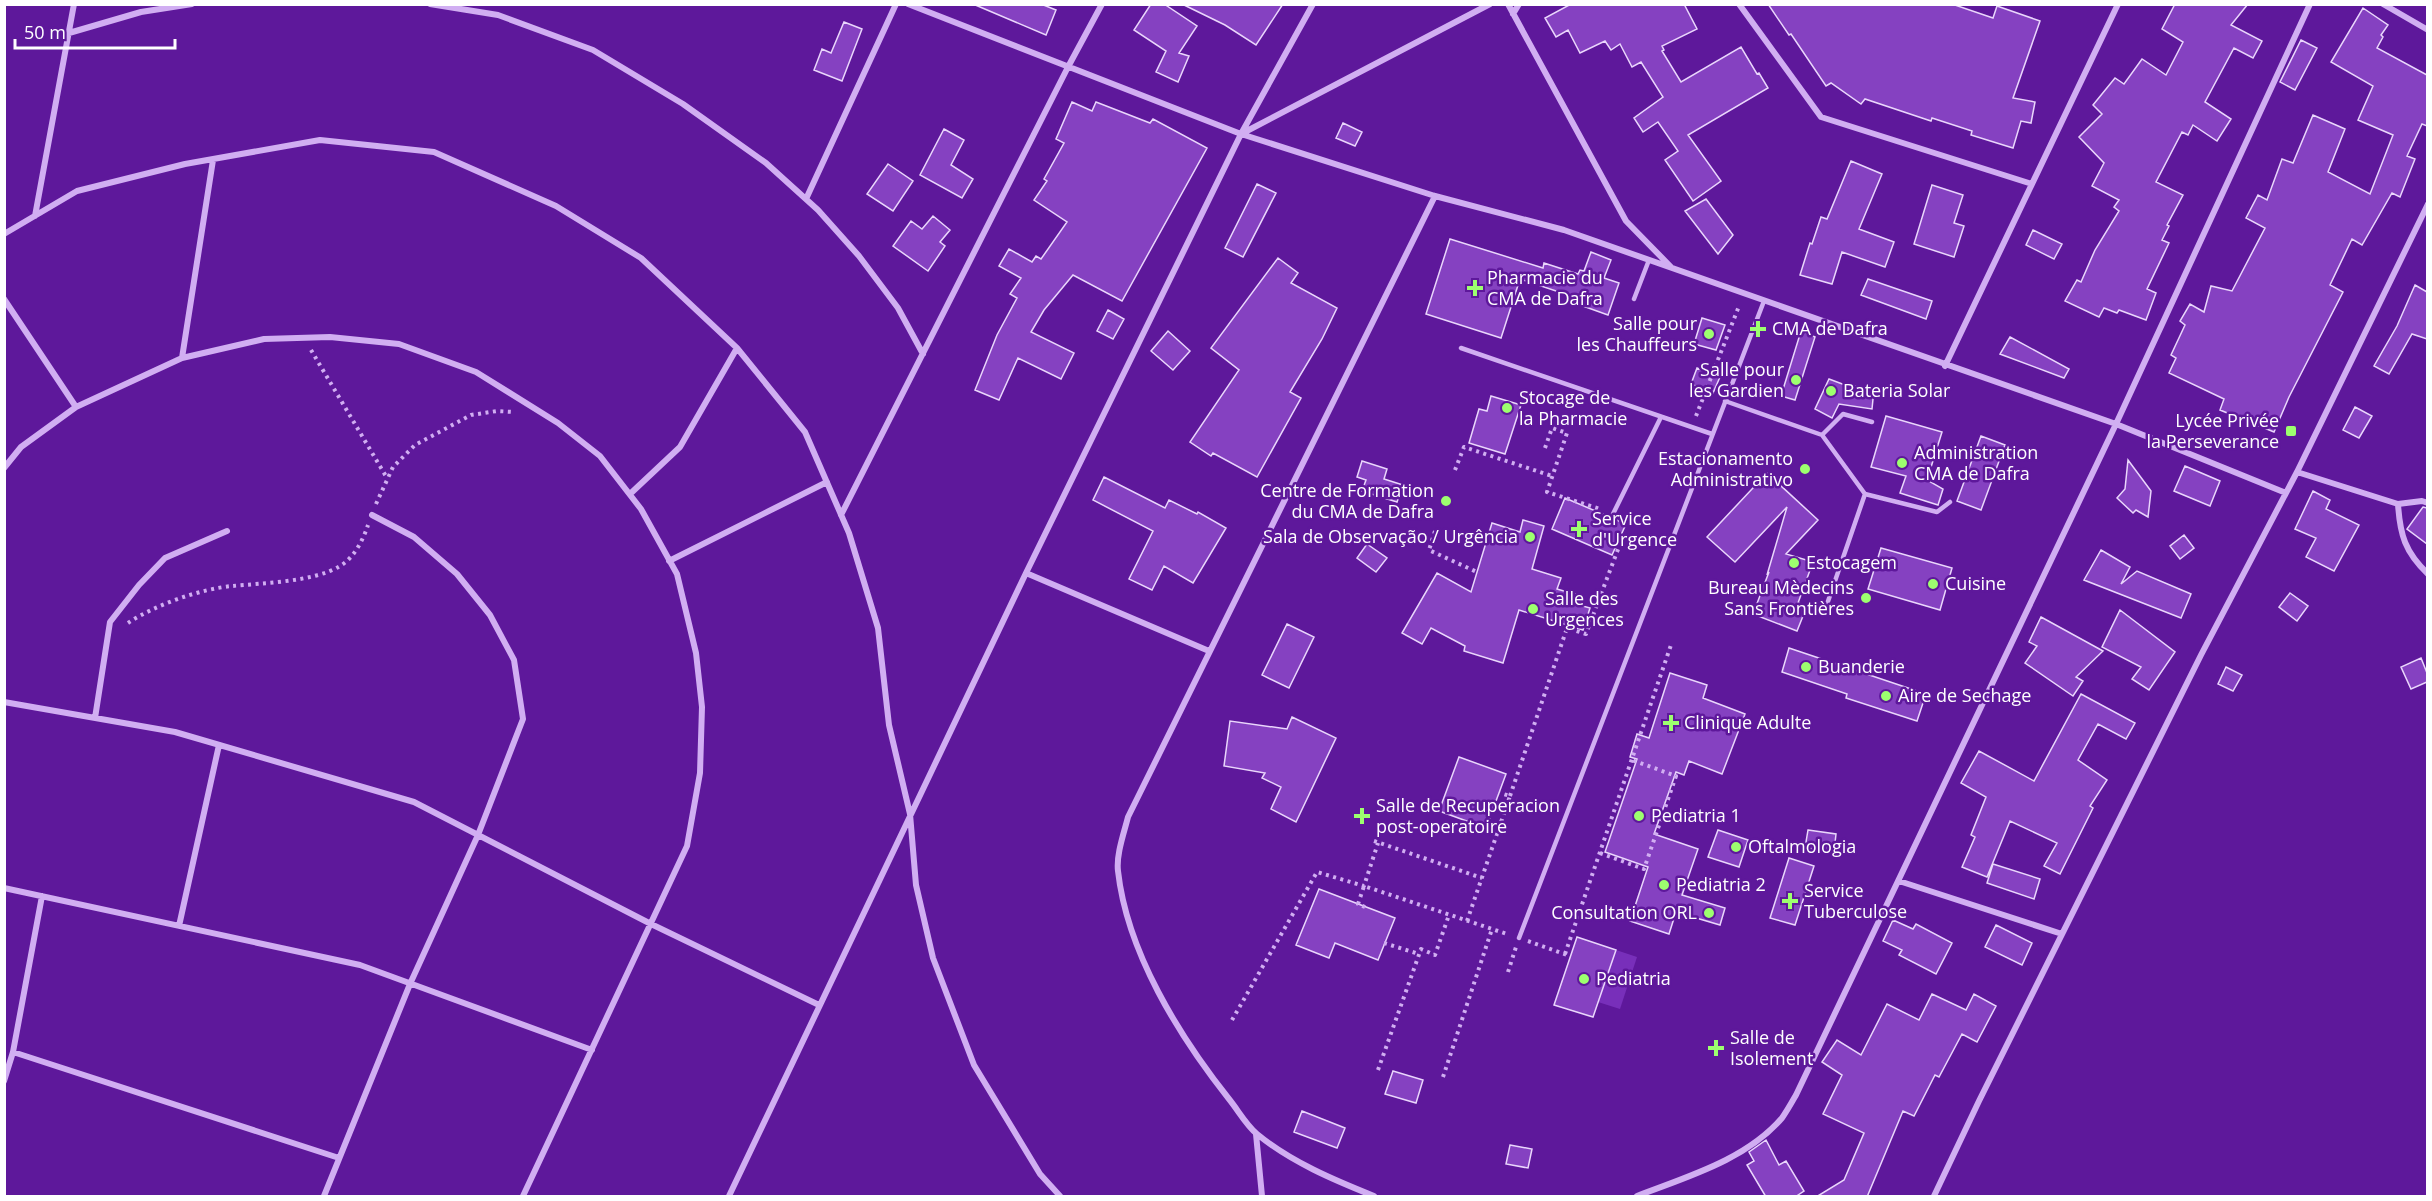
<svg xmlns="http://www.w3.org/2000/svg" width="2432" height="1201" font-family="'Open Sans',sans-serif">
<style>
.green{fill:#782fba}
.building{fill:#8541c1;stroke:#ead6fc;stroke-width:1.5}
.lines{fill:none;stroke-linecap:round;stroke-linejoin:round}
.path{stroke:#d1aef2;stroke-width:4;stroke-dasharray:3 4.5;stroke-linecap:butt}
.lane{stroke:#d1aef2;stroke-width:4.5}
.street{stroke:#d1aef2;stroke-width:6}
.poi-dot{fill:#9dff6f;stroke:#5e189b;stroke-width:2}
.labels{text-anchor:middle;stroke-width:5;stroke-linejoin:round;paint-order:stroke}
.poi-label{font-size:18px;fill:#fff;stroke:#5e189b;text-anchor:start}
</style>
<rect width="100%" height="100%" fill="#5e189b"/>
<path class="green" d="M1616,950L1637,957L1620,1009L1598,1002Z"/>
<path class="building" d="M973,4H1041L1056,10L1046,35Z
M1151,4H1164L1197,26L1179,53L1189,56L1178,82L1156,72L1166,51L1134,30Z
M1182,4H1283L1256,45L1225,25Z
M1571,4H1684L1697,29L1662,46L1664,50L1662,51L1681,82L1741,47L1757,74L1759,73L1768,88L1688,135L1721,181L1693,201L1665,160L1678,151L1658,122L1643,132L1634,118L1663,97L1641,62L1632,67L1620,44L1611,50L1605,41L1580,53L1568,30L1556,37L1545,18Z
M1768,4H1952L1993,18L1997,6L2040,21L2013,98L2035,102L2031,123L2021,121L2013,148L1971,135L1972,131L1932,118L1931,121L1865,99L1861,104L1831,83L1826,86L1791,34L1789,35Z
M2175,4H2248L2231,25L2262,41L2253,58L2234,48L2205,102L2231,119L2217,141L2193,125L2188,135L2182,132L2156,182L2183,195L2167,225L2169,226L2162,240L2169,243L2147,289L2156,293L2146,320L2119,310L2117,313L2104,308L2099,317L2065,301L2077,280L2081,282L2095,250L2119,211L2114,207L2119,200L2092,186L2104,163L2079,137L2102,114L2093,105L2115,78L2124,84L2142,59L2166,75L2183,42L2162,29Z
M2363,8L2388,25L2381,35L2383,37L2377,48L2427,75V126L2422,124L2407,156L2415,159L2400,197L2392,193L2362,245L2352,239L2330,285L2343,292L2289,397L2274,432L2220,410L2224,399L2169,373L2176,358L2171,355L2185,325L2180,321L2190,304L2204,312L2211,286L2232,291L2265,228L2246,218L2258,195L2267,200L2282,159L2293,163L2313,115L2345,129L2328,172L2370,194L2393,135L2358,120L2373,86L2331,62Z
M844,22L862,29L842,81L814,70L822,49L831,53Z
M2301,40L2317,48L2295,90L2280,82Z
M1072,102L1092,111L1096,102L1150,123L1153,119L1207,148L1122,301L1073,275L1044,310L1031,332L1074,353L1061,379L1018,358L999,400L975,390L997,335L1017,298L1010,294L1021,278L999,266L1009,249L1032,262L1036,256L1041,259L1067,222L1034,200L1047,181L1044,179L1064,143L1056,139Z
M1343,123L1362,132L1355,146L1336,138Z
M944,129L964,140L951,165L973,179L962,198L920,175Z
M1851,161L1882,174L1859,229L1894,242L1885,267L1842,252L1832,284L1800,275L1810,243L1812,244L1821,217L1827,219Z
M888,164L913,181L893,211L867,194Z
M1257,184L1276,193L1243,257L1225,248Z
M1932,185L1963,195L1954,223L1964,226L1954,257L1914,244Z
M1706,199L1733,235L1718,254L1685,211Z
M933,216L950,230L940,242L945,246L928,271L893,246L911,221L922,229Z
M2033,230L2062,244L2054,259L2026,245Z
M1450,239L1543,268L1544,263L1578,274L1580,270L1584,271L1591,252L1611,260L1604,278L1619,283L1608,315L1569,301L1571,296L1520,279L1501,338L1426,314Z
M1278,258L1298,273L1291,283L1337,308L1322,339L1290,392L1301,398L1257,477L1213,453L1211,456L1190,442L1239,370L1211,348Z
M1868,279L1932,301L1926,319L1861,295Z
M2415,285L2427,292V339L2412,334L2389,374L2374,366L2397,326Z
M1108,310L1124,319L1113,339L1097,331Z
M1702,318L1725,325L1716,350L1694,344Z
M1168,331L1190,351L1173,370L1151,351Z
M1801,331L1815,337L1795,400L1781,396Z
M2010,337L2069,369L2064,378L2000,354Z
M1697,368L1720,377L1713,393L1691,384Z
M1829,379L1845,385L1874,389L1872,409L1839,404L1832,418L1815,409Z
M1491,396L1521,405L1505,454L1469,443L1479,409L1487,411Z
M2355,407L2372,416L2359,438L2343,430Z
M1886,416L1942,432L1927,480L1943,489L1938,505L1900,493L1906,476L1871,467Z
M1981,436L2005,445L1981,510L1957,501Z
M2128,460L2151,491L2148,517L2136,510L2133,513L2117,498L2125,489Z
M1362,461L1387,469L1384,479L1403,485L1397,502L1362,491L1366,480L1357,477Z
M2185,466L2220,481L2210,506L2174,491Z
M1767,473L1818,520L1786,554L1813,562L1798,603L1807,606L1797,631L1753,614L1769,572L1767,575L1787,507L1735,562L1707,537Z
M1104,477L1165,508L1169,500L1197,514L1198,512L1226,528L1193,583L1164,566L1152,590L1129,579L1153,531L1093,500Z
M2313,491L2330,500L2326,509L2359,525L2334,571L2306,557L2316,538L2295,529Z
M1565,498L1626,524L1612,555L1552,529Z
M2423,507L2427,508V544L2407,529Z
M1523,520L1544,526L1532,569L1561,578L1557,589L1581,596L1579,605L1590,608L1583,630L1519,610L1503,663L1464,651L1465,646L1431,628L1422,644L1402,633L1437,573L1471,592L1492,523L1520,532Z
M2184,535L2194,548L2180,559L2170,546Z
M1367,544L1387,558L1376,572L1357,558Z
M1881,548L1952,568L1940,610L1868,589Z
M2101,550L2130,567L2121,584L2137,571L2191,594L2181,618L2084,580Z
M2290,593L2308,606L2297,621L2279,607Z
M2120,610L2175,652L2149,690L2132,679L2141,667L2102,647Z
M2041,617L2103,651L2076,677L2083,681L2073,696L2025,663L2037,646L2029,642Z
M1287,624L1314,637L1289,688L1262,675Z
M1789,648L1926,694L1917,721L1846,698L1847,694L1782,672Z
M2421,658L2427,673V682L2411,689L2401,667Z
M2226,667L2242,675L2233,691L2218,684Z
M1670,673L1707,685L1703,698L1745,714L1722,774L1689,761L1684,775L1676,772L1654,834L1698,849L1682,895L1725,908L1720,925L1676,912L1669,934L1630,921L1648,867L1605,852L1637,759L1630,757L1637,734L1649,738Z
M2081,694L2135,723L2126,739L2098,724L2078,760L2107,780L2090,806L2093,808L2060,874L2044,866L2057,843L2010,821L1987,877L1962,867L1975,837L1971,835L1986,797L1961,783L1979,751L2034,781Z
M1292,717L1336,738L1296,822L1271,809L1281,787L1262,778L1265,773L1224,766L1230,721L1287,729Z
M1459,757L1506,774L1486,828L1439,811Z
M1718,830L1748,840L1739,867L1708,857Z
M1808,830L1836,834L1834,852L1805,848Z
M1789,858L1814,866L1795,925L1770,918Z
M1993,864L2040,879L2034,899L1987,883Z
M1319,889L1395,918L1378,960L1335,943L1329,958L1296,945Z
M1893,920L1913,929L1916,924L1952,943L1936,974L1899,955L1902,950L1883,941Z
M1996,925L2032,943L2022,965L1985,947Z
M1577,937L1616,950L1593,1017L1554,1005Z
M1932,994L1966,1010L1974,994L1996,1006L1977,1042L1962,1034L1939,1077L1935,1075L1914,1116L1903,1111L1867,1197H1816L1844,1180L1864,1133L1823,1114L1842,1075L1822,1062L1837,1040L1861,1055L1887,1004L1919,1020Z
M1393,1071L1423,1080L1416,1103L1385,1094Z
M1302,1111L1345,1128L1337,1148L1294,1132Z
M1766,1140L1779,1165L1786,1161L1804,1191L1795,1197H1766L1747,1165L1754,1161L1749,1152Z
M1510,1145L1532,1149L1528,1168L1506,1164Z"/>
<g class="lines">
<path class="path" d="M311,350L387,478
M1696,416L1739,306
M1545,448L1552,428L1567,433L1547,492L1600,509L1596,520
M1455,470L1464,447L1552,476
M376,504L393,467L415,445L471,415L497,411L514,412
M1435,531L1429,550L1477,572
M128,623C155,605 200,589 232,586C262,583 314,582 340,566C354,558 363,540 368,525
M1510,796L1567,628L1586,634L1620,544L1615,542
M1374,841L1482,878
M1600,853L1644,869L1676,776L1632,760
M1365,907L1358,904L1364,886L1507,934
M1467,921L1510,796L1500,793
M1528,941L1570,956
M1384,943L1419,954
M1565,954L1671,645
M1508,972L1516,947
M1232,1020L1317,872L1364,886L1378,843
M1378,1070L1421,949L1435,955L1449,915
M1443,1077L1492,929"/>
<path class="lane" d="M1634,299L1649,260
M1461,348L1712,434
M1725,401L1822,435L1865,494L1825,610
M1822,435L1843,414L1872,422
M1865,494L1937,512L1950,502
M1613,514L1661,417
M1519,938L1764,301"/>
<path class="street" d="M430,4L498,15L593,50L683,104L766,163L818,210L859,256L898,308L923,354
M908,4L1241,134L1435,196L1564,230L2116,424L2286,493
M1508,4L1626,221L1671,267
M1739,4L1821,117L2032,184
M2383,4L2428,30
M1513,14L1519,4
M69,33L141,12L192,4
M1243,133L1490,4
M806,199L896,4
M35,216L74,4
M4,234L77,191L185,164L320,140L434,152L556,206L641,258L737,348L805,432L849,533L878,628L889,725L910,814L916,885L933,958L974,1065L1040,1174L1060,1196
M4,299L76,407
M182,358L213,160
M1945,366L2118,4
M4,468L21,447L76,407L182,358L264,339L330,337L399,344L476,372L558,423L600,456L641,509L677,574L696,653L702,707L700,773L687,846L523,1196
M2297,472L2398,504C2400,535 2405,552 2428,574
M630,494L680,447L737,348
M2398,504L2422,501L2428,503
M841,515L1068,67L1102,4
M669,561L827,482
M1026,573L1209,651
M4,702L175,732L414,802L651,924L819,1005
M95,718L110,622L139,585L165,558L227,531
M1899,881L2062,934
M4,888L360,965L592,1050
M179,926L219,745
M13,1052L339,1158
M4,1081L13,1052L42,896
M1256,1134L1262,1196
M324,1196L410,984L478,835L523,719L514,660L490,615L457,574L414,537L372,515
M729,1196L1026,573L1241,134L1313,4
M1374,1196C1334,1180 1291,1162 1257,1134C1246,1125 1238,1110 1229,1099C1179,1036 1127,952 1118,871C1116,855 1124,833 1128,817L1435,196
M1637,1196C1686,1177 1746,1160 1782,1118C1787,1111 1792,1102 1796,1095L2116,424L2310,4
M1934,1196L1979,1101L2201,655L2297,472L2428,204"/>
</g>
<g class="poi-dot">
<path d="M1472 279h6v6h6v6h-6v6h-6v-6h-6v-6h6z"/>
<path d="M1755 320h6v6h6v6h-6v6h-6v-6h-6v-6h6z"/>
<circle cx="1709" cy="334" r="6"/>
<circle cx="1796" cy="380" r="6"/>
<circle cx="1831" cy="391" r="6"/>
<circle cx="1507" cy="408" r="6"/>
<rect x="2285" y="425" width="12" height="12" rx="3"/>
<circle cx="1902" cy="463" r="6"/>
<circle cx="1805" cy="469" r="6"/>
<circle cx="1446" cy="501" r="6"/>
<path d="M1576 520h6v6h6v6h-6v6h-6v-6h-6v-6h6z"/>
<circle cx="1530" cy="537" r="6"/>
<circle cx="1794" cy="563" r="6"/>
<circle cx="1933" cy="584" r="6"/>
<circle cx="1866" cy="598" r="6"/>
<circle cx="1533" cy="609" r="6"/>
<circle cx="1806" cy="667" r="6"/>
<circle cx="1886" cy="696" r="6"/>
<path d="M1668 714h6v6h6v6h-6v6h-6v-6h-6v-6h6z"/>
<path d="M1359 807h6v6h6v6h-6v6h-6v-6h-6v-6h6z"/>
<circle cx="1639" cy="816" r="6"/>
<circle cx="1736" cy="847" r="6"/>
<circle cx="1664" cy="885" r="6"/>
<path d="M1787 892h6v6h6v6h-6v6h-6v-6h-6v-6h6z"/>
<circle cx="1709" cy="913" r="6"/>
<circle cx="1584" cy="979" r="6"/>
<path d="M1713 1039h6v6h6v6h-6v6h-6v-6h-6v-6h6z"/>
</g>
<g class="labels">
<g class="poi-label">
<text x="1487" y="284">Pharmacie du<tspan x="1487" dy="21">CMA de Dafra</tspan></text>
<text x="1697" y="330" text-anchor="end">Salle pour<tspan x="1697" dy="21">les Chauffeurs</tspan></text>
<text x="1772" y="335">CMA de Dafra</text>
<text x="1784" y="376" text-anchor="end">Salle pour<tspan x="1784" dy="21">les Gardien</tspan></text>
<text x="1843" y="397">Bateria Solar</text>
<text x="1519" y="404">Stocage de<tspan x="1519" dy="21">la Pharmacie</tspan></text>
<text x="2279" y="427" text-anchor="end">Lycée Privée<tspan x="2279" dy="21">la Perseverance</tspan></text>
<text x="1914" y="459">Administration<tspan x="1914" dy="21">CMA de Dafra</tspan></text>
<text x="1793" y="465" text-anchor="end">Estacionamento<tspan x="1793" dy="21">Administrativo</tspan></text>
<text x="1434" y="497" text-anchor="end">Centre de Formation<tspan x="1434" dy="21">du CMA de Dafra</tspan></text>
<text x="1592" y="525">Service<tspan x="1592" dy="21">d'Urgence</tspan></text>
<text x="1518" y="543" text-anchor="end">Sala de Observação / Urgência</text>
<text x="1806" y="569">Estocagem</text>
<text x="1945" y="590">Cuisine</text>
<text x="1854" y="594" text-anchor="end">Bureau Mèdecins<tspan x="1854" dy="21">Sans Frontières</tspan></text>
<text x="1545" y="605">Salle des<tspan x="1545" dy="21">Urgences</tspan></text>
<text x="1818" y="673">Buanderie</text>
<text x="1898" y="702">Aire de Sechage</text>
<text x="1684" y="729">Clinique Adulte</text>
<text x="1376" y="812">Salle de Recuperacion<tspan x="1376" dy="21">post-operatoire</tspan></text>
<text x="1651" y="822">Pediatria 1</text>
<text x="1748" y="853">Oftalmologia</text>
<text x="1676" y="891">Pediatria 2</text>
<text x="1804" y="897">Service<tspan x="1804" dy="21">Tuberculose</tspan></text>
<text x="1697" y="919" text-anchor="end">Consultation ORL</text>
<text x="1596" y="985">Pediatria</text>
<text x="1730" y="1044">Salle de<tspan x="1730" dy="21">Isolement</tspan></text>
</g>
</g>
<rect width="2432" height="1201" fill="none" stroke="#ffffff" stroke-width="12"/>
<path d="M15 39v9h160v-9" fill="none" stroke="#ffffff" stroke-width="3"/>
<text x="24" y="39" font-size="18" fill="#ffffff" stroke="#5e189b" stroke-width="4.5" paint-order="stroke">50 m</text>
</svg>
